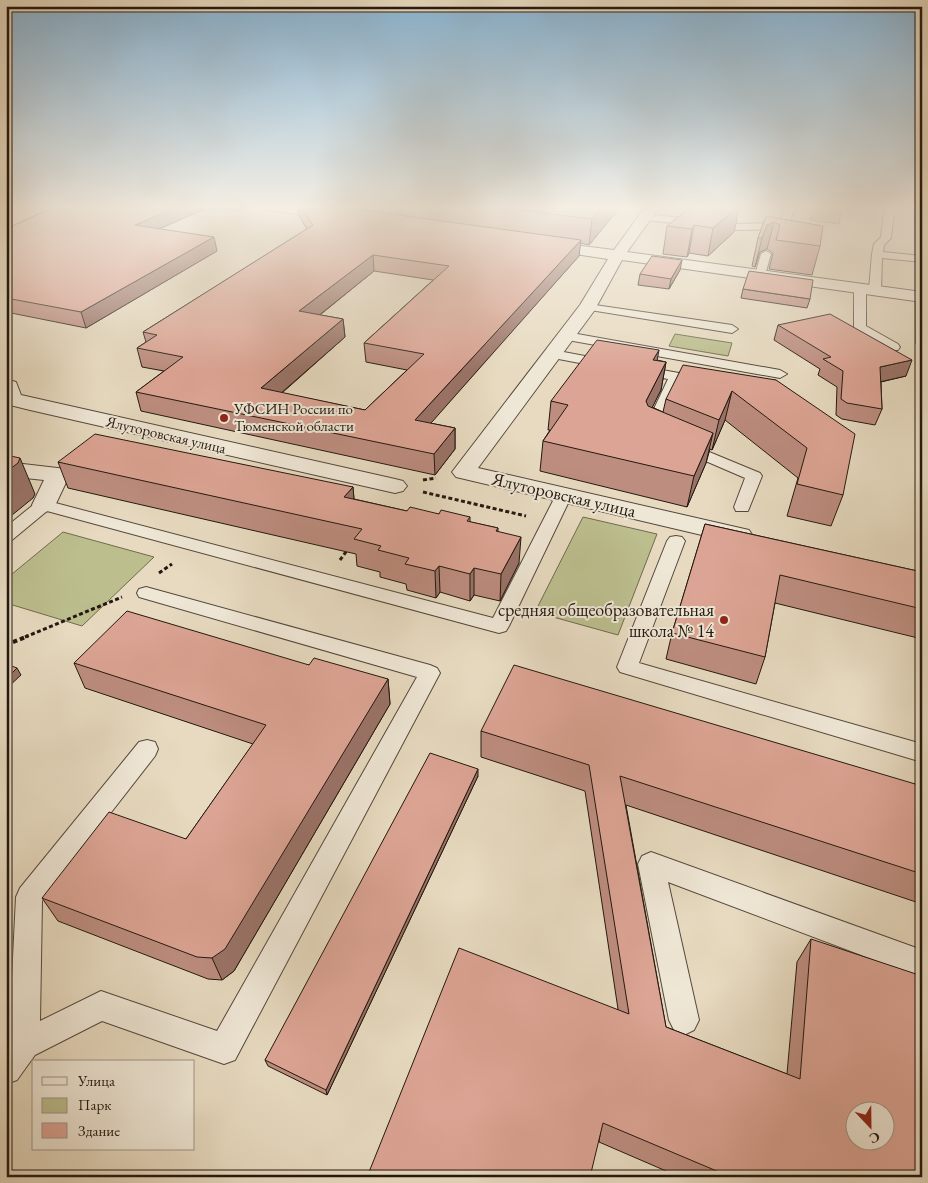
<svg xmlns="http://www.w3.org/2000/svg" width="928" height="1183" font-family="'EB Garamond',serif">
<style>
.green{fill:#bcbe8e;stroke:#706b4f}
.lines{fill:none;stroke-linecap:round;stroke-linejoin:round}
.service-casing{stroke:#54483c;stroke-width:2}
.minor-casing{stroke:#54483c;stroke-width:2}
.path-far1{stroke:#231810;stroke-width:3;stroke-dasharray:4 2.5;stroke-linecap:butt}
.path{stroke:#231810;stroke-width:4;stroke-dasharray:4.5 3;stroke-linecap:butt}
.service{fill:#efe7d6;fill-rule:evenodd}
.minor{fill:#efe7d6;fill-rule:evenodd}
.wall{fill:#bd8d7f;stroke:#231810;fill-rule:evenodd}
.shaded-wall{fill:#9a7368;stroke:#231810}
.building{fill:#dca494;stroke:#231810;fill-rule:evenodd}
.poi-dot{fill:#8f2418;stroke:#efe7d6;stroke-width:2}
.labels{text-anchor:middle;stroke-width:4;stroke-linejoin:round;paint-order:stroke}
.far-poi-label{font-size:15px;fill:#231810;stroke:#efe7d6;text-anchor:start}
.far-street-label{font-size:15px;fill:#231810;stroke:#efe7d6}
.street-label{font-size:18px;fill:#231810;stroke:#efe7d6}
.poi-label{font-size:18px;fill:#231810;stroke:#efe7d6;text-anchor:end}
</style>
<rect width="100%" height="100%" fill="#e7dac0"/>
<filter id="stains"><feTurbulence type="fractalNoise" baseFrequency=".004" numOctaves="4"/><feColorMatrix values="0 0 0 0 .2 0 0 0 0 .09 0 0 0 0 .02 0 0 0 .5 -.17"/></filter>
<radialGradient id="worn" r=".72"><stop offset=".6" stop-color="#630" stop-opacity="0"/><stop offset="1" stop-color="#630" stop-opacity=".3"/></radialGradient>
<path class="green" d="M814,206H842L839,224L810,220Z
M675,334L732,343L728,356L669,346Z
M583,517L657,534L618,635L535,612Z
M63,532L154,557L82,626L6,603V579Z"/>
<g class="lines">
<defs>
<path id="service" d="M787,206H796L788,226L783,229L737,230L645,220L640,217L645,214L737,224L779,223Z
M889,209L894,212L891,238L884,245L883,252L922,256V262L882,258L881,290L875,293L869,290L872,254L874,244L881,237L884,212Z
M766,251L771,254L765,275L764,277H756L755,275L761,254Z
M860,285L866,288V326L898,344L900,347L898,350H890L854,328V288Z
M922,297V347L916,343V300Z
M588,304L732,325L738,329L732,333L584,309L582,307L584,305Z
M566,332L780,370L787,374L780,378L562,339L560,336Z
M553,350L606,360L613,364L606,368L548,357L547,354Z
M640,366L701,377L708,381L701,385L681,381L657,432L655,435H645L643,432L668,379L635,373L633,370Z
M685,442L760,473L762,476L748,511H736L734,507L745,478L680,450L677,447L680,444Z
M564,490L570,492L572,495L509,626L506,631L499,633L47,511L12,540L6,541V527L38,501L44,500L493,618L556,495L558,492Z
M676,536L682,537L685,541L639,663L922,744V762L620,672L617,667L667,541L670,537Z
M146,587L430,665L437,668L440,673L235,1060L224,1064L102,1021L35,1055L17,1080L6,1084V1043L9,1039L16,897L20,888L139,742L147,740L155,742L158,749L155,756L42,901L40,1021L101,991L217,1031L417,677L139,597L137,593L139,589Z
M651,852L922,950V978L668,882L699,1020L694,1030L684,1035L674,1030L669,1020L638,864L642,856Z"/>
<path id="minor" d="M262,206C276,205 335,206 343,216L336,220L269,210Z
M646,206H660L627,252L922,292V302L622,260L594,311L478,468L749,530L753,536L749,542L740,544L456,477L452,472L580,305L608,259L542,249L537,248L535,245L537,242L542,241L614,250Z
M6,379L16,382L21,395L395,479L403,481L407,486L403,491L395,493L30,410L6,404Z
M6,462L66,469L70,474L53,510L44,512L35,510L32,505L44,480L6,476Z"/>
</defs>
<use href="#service" class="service-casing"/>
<use href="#minor" class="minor-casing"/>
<path class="path-far1" d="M423,480L436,478
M423,492L526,516
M340,560L348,549
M159,573L172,564
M25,637L122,597"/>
<path class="path" d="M6,645L28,636"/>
<use href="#service" class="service"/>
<use href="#minor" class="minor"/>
</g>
<path class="wall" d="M52,206H211L159,229L217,251L86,328L6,312V229L55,206Z
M298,206H334L344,208V206H621L589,245L580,243L579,256L430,423L455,428V449L435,475L141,411L136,392L164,371L142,367L137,348L146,342L143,332L307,229L299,216ZM374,271L433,280L364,343L366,362L407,370L365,410L282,393L345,337L343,319L320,315Z
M692,206L734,232L708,256L689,253L687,257L663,254L667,226Z
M766,216L820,246L812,275L769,269L773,253L767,249L760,252L755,267L752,266L758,238Z
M680,270L669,289L638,285L640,274Z
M743,289L810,299L807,308L741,298Z
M778,325L906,376L881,382L882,409L875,425L842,419L836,415L837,387L818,375L820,369L774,340Z
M657,360L666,362L661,390L652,407L663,412L666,399L776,380L843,495L831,526L787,516L798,478L725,420L712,450L710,449L706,463L687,507L540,471L543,441L550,430H548L551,401Z
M58,462L353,487L354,499L407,511L470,517V522L498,528V532L519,563L500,601L474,595L470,601L440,592L436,598L407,590L406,584L380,577V572L357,566L356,554L68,488Z
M705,524L922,572V639L775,603L765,657L756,684L666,659L672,633Z
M74,663L309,665L388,679L390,704L234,971L222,980L208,979L58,921L42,898L186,839L253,744L85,688Z
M481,731L922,786V904L626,805L666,1027L787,1074L797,962L811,939L922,1177H680L599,1142L618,1009L585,791L481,757Z
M478,776L327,1095L268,1066L265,1060Z"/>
<path class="shaded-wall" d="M179,206H211L138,238L135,225Z
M603,206H621L589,245L592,219Z
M739,206H740L734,232L708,256L713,228Z
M774,222L767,249L760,252L755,267L762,238L767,225Z
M694,225L689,253L687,257L692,229Z
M214,237L217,251L86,328L81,312Z
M581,240L579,256L416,440L415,420Z
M373,255L374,271L302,329L299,311Z
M682,260L680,270L669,289L671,279Z
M343,319L345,337L264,408L261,388Z
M659,350L654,378L653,360Z
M912,360L906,376L875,383L880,367Z
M666,362L661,390L641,430L646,401Z
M732,391L725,420L712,450L719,420Z
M455,428V449L435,475L434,454Z
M713,433L706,463L687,507L694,476Z
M20,458L35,494L33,498L6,520V472Z
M353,487L355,513L344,497Z
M521,537L519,563L500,601L501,574Z
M439,566L440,592L436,598L435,571Z
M474,568V595L470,601V574Z
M17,668L21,675L6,689V679Z
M388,679L390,704L234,971L222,980L212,958Z
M478,769V776L327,1095L326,1090Z"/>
<path class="building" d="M56,206H179L135,225L214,237L81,312L6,298V229Z
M300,206H332L581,240L415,420L455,428L434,454L136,392L183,357L137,348L157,335L143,332L313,225ZM373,255L449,266L364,343L424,354L365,410L261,388L343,319L299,311Z
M491,206H603L592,219Z
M692,206H739L713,228L694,225L692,229L667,226Z
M766,216L823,226L820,246L776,240L780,225L774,222L767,225L762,238H758Z
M652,256L682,260L671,279L640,274Z
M749,271L813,280L810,299L743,289Z
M830,314L912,360L880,367L882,409L847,403L841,399L843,371L823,359L831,357L778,325Z
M597,340L659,350L653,360L666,362L646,401L648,406L713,433L694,476L543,441L568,405L551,401Z
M683,365L776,380L855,434L843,495L797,484L807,448L732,391L719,420L666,399Z
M95,434L353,487L344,497L407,511L410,507L439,514L441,510L470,517L467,521L498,528L496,531L521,537L501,574L474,568L470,574L439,566L435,571L405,564L409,558L378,550L381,546L354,539L362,529L58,462Z
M6,455L20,458L18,463L6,472Z
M705,524L922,572V609L780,575L765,657L672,633Z
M127,611L309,665L314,658L388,679L225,949L212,958L197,957L42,898L109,812L186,839L266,725L74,663Z
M6,664L17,668L6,679Z
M514,665L922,786V874L620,776L666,1027L800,1079L811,939L922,976V1177H731L603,1123L590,1177H367L459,948L629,1014L589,765L481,731ZM856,1110H886V1140H856Z
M430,753L478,769L326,1090L265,1060Z"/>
<linearGradient id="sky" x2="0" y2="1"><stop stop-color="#89b6d6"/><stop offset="0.56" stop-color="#f4eee3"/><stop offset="1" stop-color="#f4eee3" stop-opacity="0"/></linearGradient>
<rect width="928" height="371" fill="url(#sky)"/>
<g class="poi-dot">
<circle cx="224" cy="418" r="5"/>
<circle cx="724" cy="620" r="5"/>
</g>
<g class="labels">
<g class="far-poi-label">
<text x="234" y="414">УФСИН России по<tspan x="234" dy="17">Тюменской области</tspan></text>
</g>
<g class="far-street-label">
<text transform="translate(166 435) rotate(13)" y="5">Ялуторовская улица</text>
</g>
<g class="street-label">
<text transform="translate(564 495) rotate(13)" y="6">Ялуторовская улица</text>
</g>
<g class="poi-label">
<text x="714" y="616">средняя общеобразовательная<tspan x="714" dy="21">школа № 14</tspan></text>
</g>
</g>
<rect width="928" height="1183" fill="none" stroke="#e7dac0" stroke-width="25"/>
<rect x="8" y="8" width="913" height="1168" fill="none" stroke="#231810" stroke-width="2.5"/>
<rect x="12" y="12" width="903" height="1158" fill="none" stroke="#231810"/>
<rect x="32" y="1060" width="162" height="90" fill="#efe7d6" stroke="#9d9487"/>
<rect x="42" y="1077" width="25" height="8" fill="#efe7d6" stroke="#9d9487"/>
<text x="78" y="1086" font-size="15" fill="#231810">Улица</text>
<rect x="42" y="1098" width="25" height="15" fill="#bcbe8e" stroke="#9d9487"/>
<text x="78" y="1110" font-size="15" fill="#231810">Парк</text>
<rect x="42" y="1123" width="25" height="15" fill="#dca494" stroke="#9d9487"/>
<text x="78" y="1136" font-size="15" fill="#231810">Здание</text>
<g transform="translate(870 1126) rotate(158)"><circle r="24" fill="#efe7d6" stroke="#9d9487"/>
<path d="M0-4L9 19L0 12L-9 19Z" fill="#8f2418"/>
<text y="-8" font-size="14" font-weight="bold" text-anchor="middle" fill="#231810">С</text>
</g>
<rect width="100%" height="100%" filter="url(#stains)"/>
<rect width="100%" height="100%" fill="url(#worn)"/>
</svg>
